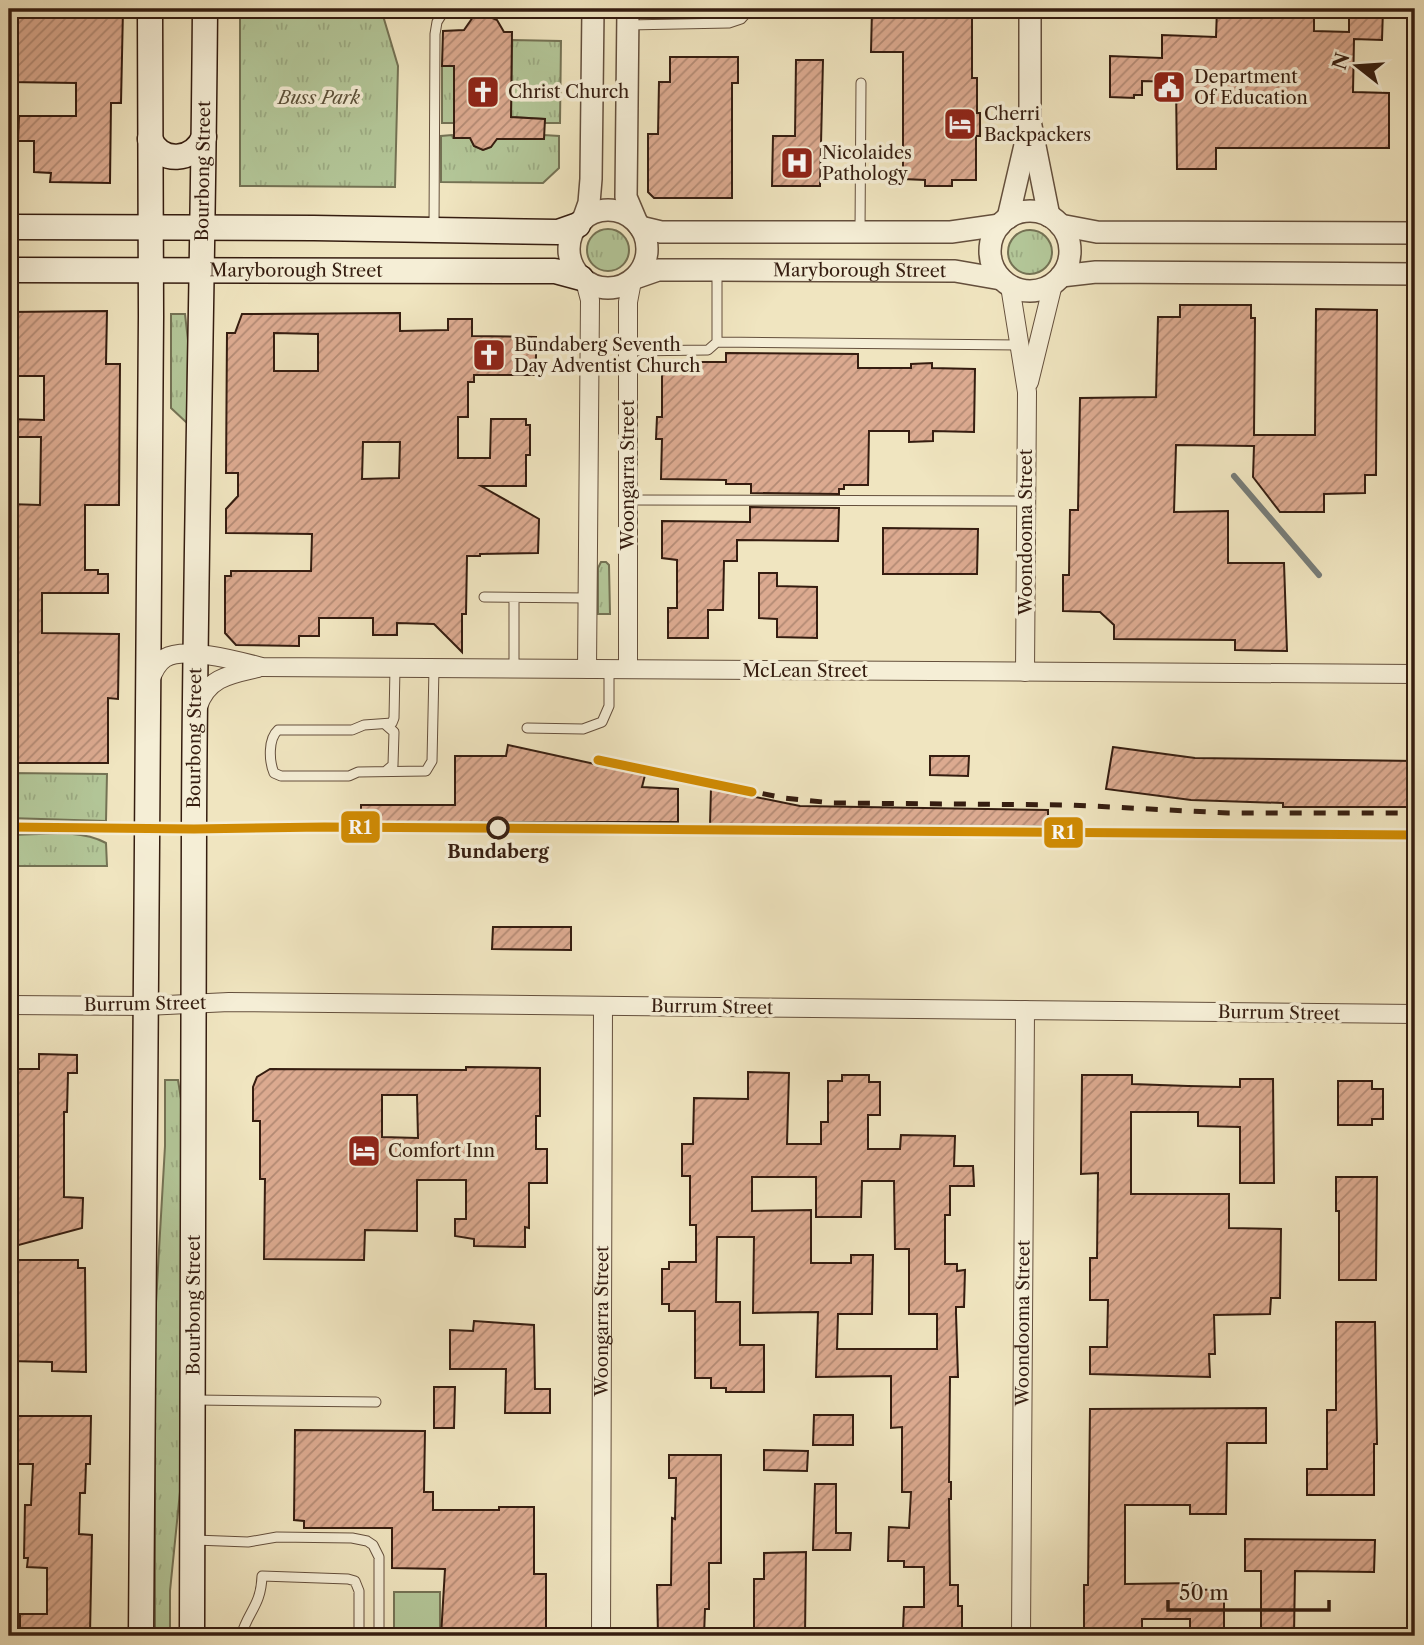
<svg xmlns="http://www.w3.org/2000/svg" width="1424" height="1645" font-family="'Libre Caslon Text',serif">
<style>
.grass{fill:url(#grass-tufts);stroke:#747254;stroke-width:2}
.garden{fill:#b3c698;stroke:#747254;stroke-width:2}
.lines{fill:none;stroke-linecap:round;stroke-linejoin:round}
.stream{stroke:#767c78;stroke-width:6}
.building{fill:url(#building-hatch);stroke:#351d10;stroke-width:2;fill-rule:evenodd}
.service-casing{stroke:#644f3c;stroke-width:11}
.minor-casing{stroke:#644f3c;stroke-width:20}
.tertiary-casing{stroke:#644f3c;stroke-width:24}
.secondary-casing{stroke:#351d10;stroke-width:27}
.service{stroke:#f5eed6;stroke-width:9}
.minor{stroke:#f5eed6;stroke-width:18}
.tertiary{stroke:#f5eed6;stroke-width:21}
.secondary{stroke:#f5eed6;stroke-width:24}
.rail{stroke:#351d10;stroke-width:5;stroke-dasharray:12 12;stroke-linecap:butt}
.rail-1-casing{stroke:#f5eed6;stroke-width:14}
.rail-1{stroke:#d08b03;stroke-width:9}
.stop-dot{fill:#f5eed6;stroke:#351d10;stroke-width:3.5}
.labels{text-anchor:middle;stroke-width:7;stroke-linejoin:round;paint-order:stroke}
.poi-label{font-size:18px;fill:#351d10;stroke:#f5eed6;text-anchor:start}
.park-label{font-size:18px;font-style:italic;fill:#5b5039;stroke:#f5eed6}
.street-label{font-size:18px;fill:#351d10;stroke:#f5eed6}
.stop-label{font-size:18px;font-weight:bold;fill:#351d10;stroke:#f5eed6}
.line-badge{stroke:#f5eed6;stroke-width:2.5}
.badge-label{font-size:19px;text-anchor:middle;font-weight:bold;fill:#fff}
</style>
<defs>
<pattern id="grass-tufts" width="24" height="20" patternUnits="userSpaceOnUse" patternTransform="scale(1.75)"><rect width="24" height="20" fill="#b3c698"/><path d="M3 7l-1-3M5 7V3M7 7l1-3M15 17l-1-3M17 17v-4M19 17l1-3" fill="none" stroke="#9baa82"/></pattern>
<pattern id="building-hatch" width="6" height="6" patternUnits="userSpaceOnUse" patternTransform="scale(1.75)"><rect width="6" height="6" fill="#dcaa90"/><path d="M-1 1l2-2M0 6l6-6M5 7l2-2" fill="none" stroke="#b38a74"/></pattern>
</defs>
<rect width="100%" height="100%" fill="#f0e5c0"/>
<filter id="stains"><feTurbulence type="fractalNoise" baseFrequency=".00286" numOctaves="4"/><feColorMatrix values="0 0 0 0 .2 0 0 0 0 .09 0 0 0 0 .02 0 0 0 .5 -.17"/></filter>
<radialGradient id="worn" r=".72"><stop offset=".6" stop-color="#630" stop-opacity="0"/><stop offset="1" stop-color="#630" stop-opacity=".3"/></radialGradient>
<path class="grass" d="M240,9H381L398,66L395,187L240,186Z
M512,40L561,41L560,123H545V119L511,117Z
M442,66H454V123H442Z
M452,135L453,138H471L474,146L483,150L491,147L495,138L544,139V135L559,136V168L543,183L441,182V136Z
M587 250a21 21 0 1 1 42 0a21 21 0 1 1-42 0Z
M1008 252a22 22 0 1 1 44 0a22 22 0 1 1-44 0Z
M171,314H185L188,341L187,423L171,408Z
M601,562H606L609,565L610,614H598V568Z
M9,773L107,774L106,821L9,818Z
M9,835C40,835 78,828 106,843L107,866H9Z
M165,1080H178L184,1118L181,1482L170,1591V1636H155V1320L165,1146Z"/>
<path class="garden" d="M394,1592H440V1636H394Z"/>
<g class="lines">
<path class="stream" d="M1234,476L1319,575"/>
</g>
<path class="building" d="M9,9H123L121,103H111L110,183L50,182L51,173L34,172V141H18L19,116H76V83L9,82Z
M872,9H972V78H977V113H980V136H976V180H952V186H925V180L903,179V52H871Z
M1217,9H1314V31L1349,32V9H1383L1382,40L1354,39L1353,92L1389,93V148H1216V169H1177L1176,82L1142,81V95H1134V98L1110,97V56L1162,58V35L1216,37Z
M483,14L497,20L504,32H512L511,117L545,119L544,139H497L491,147L483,150L474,146L470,138H454V66H442L443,31L464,30L473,17Z
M670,57H738V83H732V198H654L648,192V134H658L659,82H670Z
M796,60H823L820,186H772L773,136H795Z
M1180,305H1251V318H1255L1254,435H1315L1316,309L1377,310L1376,475H1365V493L1324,494V512H1280L1253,477L1254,446L1176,445L1174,512L1228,511V563H1284L1287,651L1235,650V640L1114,639V625L1100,612L1063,611V575H1069L1070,510H1078L1080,398L1156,397L1158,317H1180Z
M107,311L106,364H120L119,505H85V570H98V574H108V593H42V633L119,634L118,699L108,698V763H9V504L40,505L41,437H9V419L44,420V376H9V312Z
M400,313V331L448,330V319H472V336L536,337V375H474V382H468V417H458V458H490L491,419H526V425H530V455H526V486H481L539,519L538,553L480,554V556H467L466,614H462V652L434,624L397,623V635H373V618H319V636H299V646L236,645L225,633V576H231V571H311L312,534L226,533V509L238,496V473H226L227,333H235L242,314ZM274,333L318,334V371H274ZM363,442H400L399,478L362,479Z
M726,353L858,354V368H911V364L932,363V368L975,369L974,432L933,431V441L909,442V431H869L868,485H844V489H839V494L751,493V484H726V480L661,479L662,439H656L657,417H662V366L686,367V362H726Z
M750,507L839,508L838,541L737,540V561H724L723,610H708V638H668V608H677V560L662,558V521L750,522Z
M883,528L978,529L977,574H883Z
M759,573H777V586L817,587V638L777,637V619L759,618Z
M508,745L645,775L642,787L678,789V822H361V805H455V756H506Z
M1113,747L1195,758L1415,761V807H1283V803L1191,800L1106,789Z
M930,756H969L968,776L930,775Z
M711,788L800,806L1048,810V826L710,825Z
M493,927H571V950L492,949Z
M39,1054L77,1055V1073H68L67,1112H64V1197L83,1198L82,1228L15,1246L16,1177H9V1069H39Z
M466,1067L540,1068V1116H536V1149H547V1183H529V1228L525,1227V1247L474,1246V1239L455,1236V1219H466V1180H417V1231L365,1230L364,1260L264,1259L265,1179H260V1121H253V1087L257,1077L270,1069L466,1070ZM382,1095H417L418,1138L382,1137Z
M748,1072L789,1073L787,1144H821V1122H828V1081H842V1075H869V1082H880V1115H868V1149H900L901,1135L955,1136L954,1166H973L974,1186H950V1215H945V1264H957V1271L965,1270L964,1307H956V1313L958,1377H950L949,1482H951V1499H949L950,1585H958V1606H962V1633L903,1630L904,1607H924V1567H904V1561H888L889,1527L909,1528L911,1492H902V1427L891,1428V1376L816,1377L818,1312L753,1313L754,1237H717L716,1302H740V1345H764V1392H726V1388H711V1378H695V1311H669V1304H662V1269H669V1262H696V1225H690V1176H682V1144H693L694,1098L748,1099ZM752,1177H816V1217H861L862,1181H894L895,1249H909V1314H937V1349H837L838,1314H872L873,1255H851V1263H811V1210L752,1211Z
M1082,1075H1132V1084L1188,1086L1240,1087V1079H1273L1274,1183H1240V1127L1198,1126V1112H1131V1194H1229V1228L1281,1229L1280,1298H1271L1270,1314L1214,1315L1215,1354H1209L1210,1377L1090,1374V1347H1107L1108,1300H1090V1258H1097L1098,1173L1081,1174Z
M1338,1081H1372V1089H1383V1119H1372V1125H1338Z
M1336,1177H1377L1376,1280H1339V1211H1336Z
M9,1260H78V1268H85L86,1372L52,1371V1362L9,1361Z
M474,1321L534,1325L535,1389H550V1413H505L506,1369H450V1330L473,1331Z
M1336,1322H1375L1377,1444H1374V1495H1307V1469H1327V1410H1336Z
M434,1387H455L454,1428H434Z
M1266,1408V1443H1227L1226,1514H1190V1505H1125V1584L1197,1583L1198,1590L1224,1589V1636H1190V1619H1142V1632L1084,1633V1585H1088L1090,1409Z
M814,1415H853V1445H813Z
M9,1416H91L90,1464H86L85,1493H80L79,1534L92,1535L90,1634L20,1635V1614H47V1568L27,1567L28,1558H24L25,1505H31L33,1464H9Z
M295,1430L425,1431L424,1492H433V1510H499V1507H534V1574H546V1636H441L445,1569L392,1568V1528H304V1521L294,1520Z
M764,1450L808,1451L807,1471L764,1470Z
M669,1455H721V1563H709V1609H705L704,1636H658L657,1585H671L672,1518L675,1519L676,1478H669Z
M815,1484H836V1533H851L850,1550H813Z
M1245,1539L1375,1540L1374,1572L1295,1571L1294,1636H1261V1571H1245Z
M806,1552L805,1636H754V1579H764V1553Z"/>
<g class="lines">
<defs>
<path id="service" d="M518,9L592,10
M628,25L729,23L741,19L750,9
M434,228L435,34L437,22L445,9
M860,231L861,83
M717,271V342
M628,351L708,350L717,342L1019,345
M627,500L1026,501
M484,597L587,598
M395,668L394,718L392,723L364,725L352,730H278C268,739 269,761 274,773L281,776H349L358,772L426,771L432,761L434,668
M514,669V598
M527,728L583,729L602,722L609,706V669
M386,771L393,765L394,732L386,725
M195,1400L376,1402
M195,1540L248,1542L277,1537L352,1538L367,1541L373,1545L379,1557V1636
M241,1636C248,1611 261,1606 262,1576L348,1579L355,1581L359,1591V1636"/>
<g id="minor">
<path d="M585,281L590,300L587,669"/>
<path d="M1010,286L1027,392L1025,672"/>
<path d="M1029,382L1053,284"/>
<path d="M628,669V302L632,281"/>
<path d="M150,681C153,672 157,663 165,658C185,646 239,661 262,667L1415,674"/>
<path d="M198,707C207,677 232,674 258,668"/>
<path d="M9,1005L146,1006L229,1002L1415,1014"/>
<path id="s1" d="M601,1636L603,1006"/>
<path id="s2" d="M1021,1636L1025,1010"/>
</g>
<g id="tertiary">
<path d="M628,9L626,197L637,223"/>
<path d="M1030,9V121L1049,216"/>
<circle cx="608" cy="249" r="39"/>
<circle cx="1030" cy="251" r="40"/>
<path d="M1008,218L1029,128"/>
<path d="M583,220L589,203L591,179L593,9"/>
<path d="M1060,225L1097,232L1415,233"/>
<path d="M640,227L661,232H951L1000,225"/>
<path d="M1061,276L1096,272L1415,274"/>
<path id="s3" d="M635,278L658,270H717L955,271L1001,279"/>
</g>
<g id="secondary">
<path d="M150,139C161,164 193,162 204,137"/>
<path d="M9,227L314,228L558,232L578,225"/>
<path id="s4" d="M9,270L543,271H555L581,278"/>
<path d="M141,1636L151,316L150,9"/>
<path id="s5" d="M192,1636C195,1366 193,1096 194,827C195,554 203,281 205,9"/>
</g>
</defs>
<use href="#service" class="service-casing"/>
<use href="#minor" class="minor-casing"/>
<use href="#tertiary" class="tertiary-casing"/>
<use href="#secondary" class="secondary-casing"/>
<use href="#service" class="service"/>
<use href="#minor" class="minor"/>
<use href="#tertiary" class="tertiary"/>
<use href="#secondary" class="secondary"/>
<path class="rail" d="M598,760L784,798L833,803L1071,805L1228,813H1415"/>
<defs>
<path id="rail-1" d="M598,760L752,792
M9,827L194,829L324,827L1415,835"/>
</defs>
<use href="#rail-1" class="rail-1-casing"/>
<use href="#rail-1" class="rail-1"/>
</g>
<defs>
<symbol id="civic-square" viewBox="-11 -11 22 22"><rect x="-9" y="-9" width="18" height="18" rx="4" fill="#8f2418" stroke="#f5eed6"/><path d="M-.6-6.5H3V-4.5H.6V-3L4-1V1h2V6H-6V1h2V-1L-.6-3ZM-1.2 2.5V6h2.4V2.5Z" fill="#fff"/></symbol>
<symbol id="church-square" viewBox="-11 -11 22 22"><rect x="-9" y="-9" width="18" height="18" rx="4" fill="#8f2418" stroke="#f5eed6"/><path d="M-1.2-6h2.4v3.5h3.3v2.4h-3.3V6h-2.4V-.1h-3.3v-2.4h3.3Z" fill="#fff"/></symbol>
<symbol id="hotel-square" viewBox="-11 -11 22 22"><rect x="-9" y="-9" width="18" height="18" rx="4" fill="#8f2418" stroke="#f5eed6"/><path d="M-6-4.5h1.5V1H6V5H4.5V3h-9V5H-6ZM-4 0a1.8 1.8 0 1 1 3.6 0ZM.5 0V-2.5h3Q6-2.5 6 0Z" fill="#fff"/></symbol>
<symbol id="hospital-square" viewBox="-11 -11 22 22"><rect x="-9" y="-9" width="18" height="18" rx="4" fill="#8f2418" stroke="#f5eed6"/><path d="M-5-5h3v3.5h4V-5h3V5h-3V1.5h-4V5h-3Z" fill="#fff"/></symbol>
</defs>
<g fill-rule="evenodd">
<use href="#civic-square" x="1150" y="68" width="38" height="38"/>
<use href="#church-square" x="464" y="73" width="38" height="38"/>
<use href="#hotel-square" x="941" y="105" width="38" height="38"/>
<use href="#hospital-square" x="778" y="144" width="38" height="38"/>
<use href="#church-square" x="470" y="336" width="38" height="38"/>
<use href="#hotel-square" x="345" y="1132" width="38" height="38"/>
</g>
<circle class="stop-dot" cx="498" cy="828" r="10"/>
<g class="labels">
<g class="poi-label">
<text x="1194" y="83">Department<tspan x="1194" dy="21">Of Education</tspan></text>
<text x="508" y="98">Christ Church</text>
<text x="984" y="120">Cherri<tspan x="984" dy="21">Backpackers</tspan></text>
<text x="822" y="159">Nicolaides<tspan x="822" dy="21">Pathology</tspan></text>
<text x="514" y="351">Bundaberg Seventh<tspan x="514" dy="21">Day Adventist Church</tspan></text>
<text x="388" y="1157">Comfort Inn</text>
</g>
<g class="park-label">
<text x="319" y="104">Buss Park</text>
</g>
<g class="street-label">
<text dy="6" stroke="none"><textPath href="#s5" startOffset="1465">Bourbong Street</textPath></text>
<text dy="6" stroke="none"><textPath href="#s4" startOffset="287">Maryborough Street</textPath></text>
<text dy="6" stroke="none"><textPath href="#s3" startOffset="226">Maryborough Street</textPath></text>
<text transform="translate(628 475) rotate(-90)" y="6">Woongarra Street</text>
<text transform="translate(1026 532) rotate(-90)" y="6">Woondooma Street</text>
<text x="805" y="677">McLean Street</text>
<text dy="6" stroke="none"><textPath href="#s5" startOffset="898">Bourbong Street</textPath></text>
<text transform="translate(145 1004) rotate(-1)" y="6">Burrum Street</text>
<text transform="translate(712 1007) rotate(1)" y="6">Burrum Street</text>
<text transform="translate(1279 1013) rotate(1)" y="6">Burrum Street</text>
<text dy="6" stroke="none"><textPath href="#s5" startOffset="331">Bourbong Street</textPath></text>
<text dy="6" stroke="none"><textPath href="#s1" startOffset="315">Woongarra Street</textPath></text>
<text dy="6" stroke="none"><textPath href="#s2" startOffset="313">Woondooma Street</textPath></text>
</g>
<g class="stop-label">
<text x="498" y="858">Bundaberg</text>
</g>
</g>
<g class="line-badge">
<rect x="340" y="810" width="41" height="34" rx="7" fill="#d08b03"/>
<rect x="1043" y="816" width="41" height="33" rx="7" fill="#d08b03"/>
</g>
<g class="badge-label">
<text x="360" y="834">R1</text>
<text x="1063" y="839">R1</text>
</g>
<rect width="1424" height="1645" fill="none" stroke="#f0e5c0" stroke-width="35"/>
<rect x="10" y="10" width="1403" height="1624" fill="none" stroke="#351d10" stroke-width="3.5"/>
<rect x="18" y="18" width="1389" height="1610" fill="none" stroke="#351d10" stroke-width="2"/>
<g transform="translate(1357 66) rotate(287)" stroke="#f5eed6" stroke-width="5" paint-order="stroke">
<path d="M0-5L12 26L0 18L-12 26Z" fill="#351d10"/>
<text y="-10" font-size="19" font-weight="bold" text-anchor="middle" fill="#351d10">N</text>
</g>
<path d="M1168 1600v10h161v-10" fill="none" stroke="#351d10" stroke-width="3.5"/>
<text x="1179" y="1600" font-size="21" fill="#351d10" stroke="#f5eed6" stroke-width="5" paint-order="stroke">50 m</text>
<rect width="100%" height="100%" filter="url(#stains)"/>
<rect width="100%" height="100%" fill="url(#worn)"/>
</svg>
